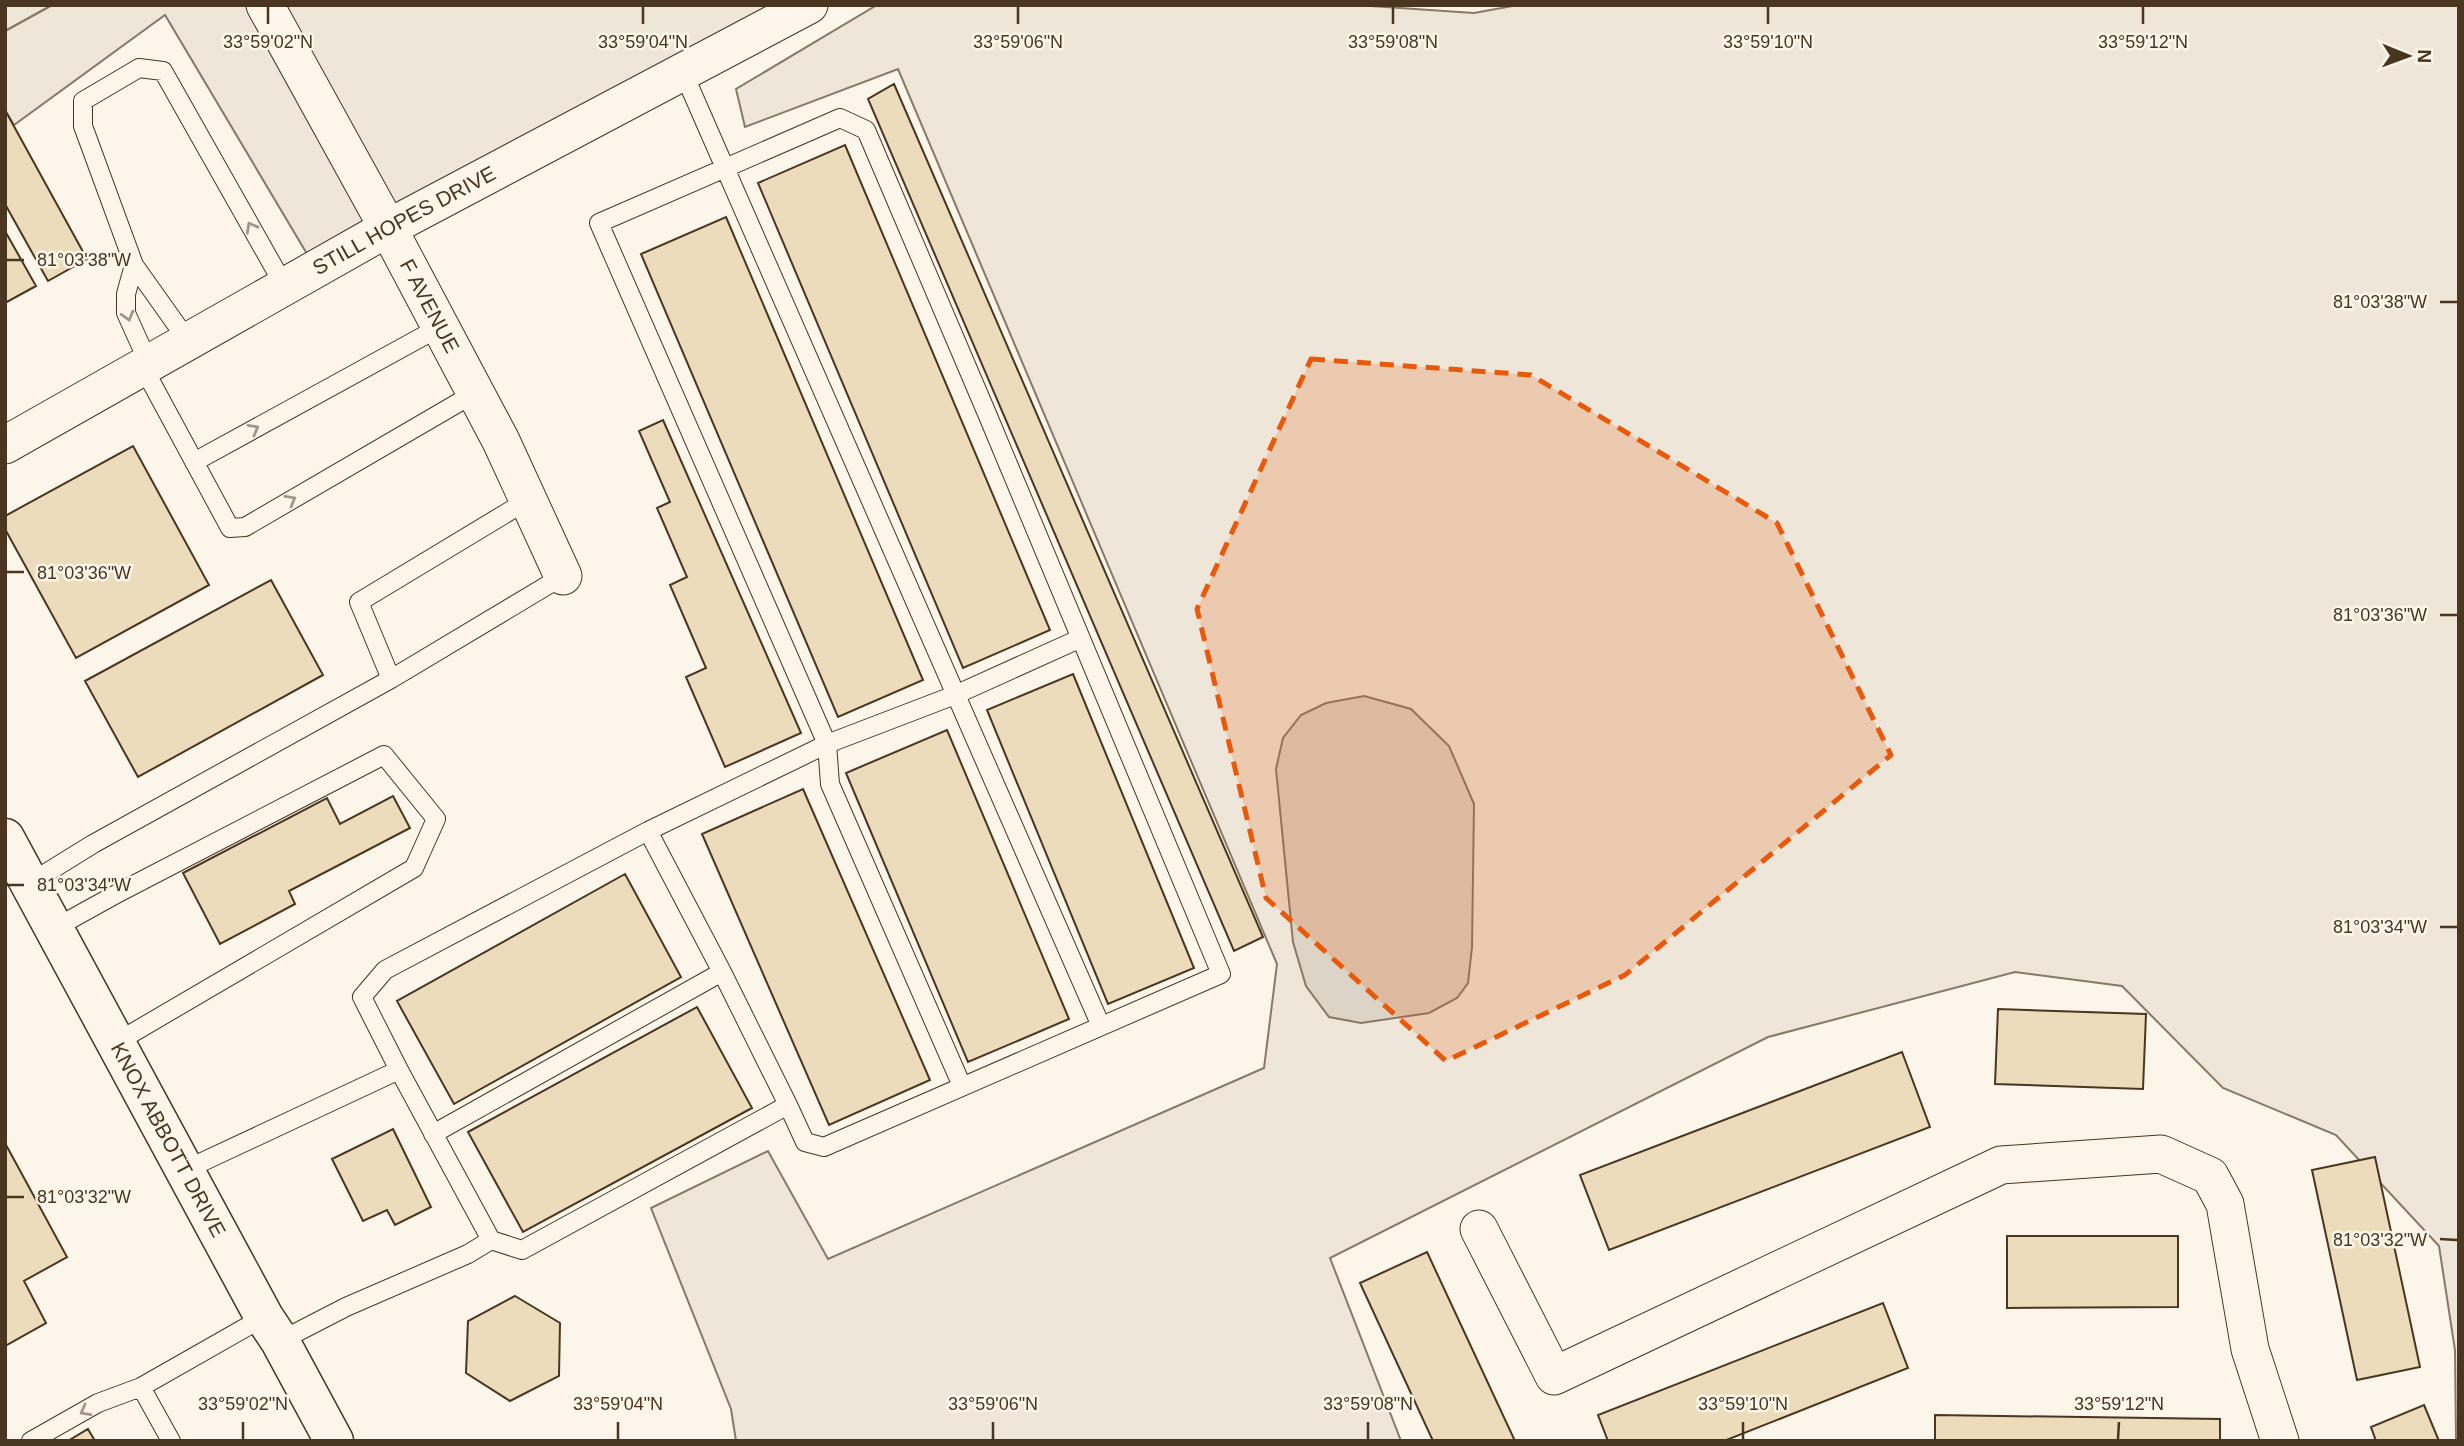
<svg xmlns="http://www.w3.org/2000/svg" width="2464" height="1446" font-family="Helvetica,sans-serif">
<style>
.green{fill:#ede6d9;stroke:#887966;stroke-width:2}
.parking{fill:#ede7d9;stroke:#887966;stroke-width:2}
.water{fill:#dcd4c6;stroke:#887966;stroke-width:2}
.building{fill:#ecdcbc;stroke:#4a3520;stroke-width:2}
.lines{fill:none;stroke-linecap:round;stroke-linejoin:round}
.service-casing{stroke:#4a3520;stroke-width:20}
.minor-casing{stroke:#4a3520;stroke-width:39}
.primary-casing{stroke:#4a3520;stroke-width:41}
.service{stroke:#fbf6e9;stroke-width:18}
.minor{stroke:#fbf6e9;stroke-width:37}
.primary{stroke:#fbf6e9;stroke-width:38}
.oneway{stroke:#a29684}
.marked{fill:#e8590c;fill-opacity:0.2;stroke:#e8590c;stroke-width:5;stroke-dasharray:14 9;stroke-linejoin:round}
.ticks{fill:none;stroke:#4a3520;stroke-width:2.5}
.labels{text-anchor:middle;stroke-width:5;stroke-linejoin:round;paint-order:stroke}
.street-label{font-size:21px;fill:#4a3520;stroke:#fbf6e9}
.ticks-label{font-size:18px;text-anchor:middle;fill:#4a3520;stroke:#fbf6e9;stroke-width:5;stroke-linejoin:round;paint-order:stroke}
</style>
<rect width="100%" height="100%" fill="#fbf6e9"/>
<path class="green" d="M52,5H809L316,269L165,15L14,125L5,110V31Z
M877,5L1371,6L1474,13L1518,5H2459V1441H2456L2455,1350L2439,1246L2336,1135L2223,1088L2122,986L2015,972L1768,1037L1330,1258L1401,1441H736L731,1409L651,1208L768,1151L828,1259L1264,1068L1277,964L898,69L745,127L736,89Z"/>
<path class="parking" d="M5,5H52L5,31Z"/>
<path class="water" d="M1364,696L1411,709L1449,746L1474,804L1472,947L1468,983L1457,998L1429,1013L1361,1023L1329,1017L1306,986L1293,942L1276,769L1283,738L1301,715L1326,703Z"/>
<path class="building" d="M894,84L1263,937L1234,951L868,99Z
M5,110L87,259L48,281L5,204Z
M845,145L1050,630L963,668L758,183Z
M726,217L923,680L838,717L641,254Z
M5,231L36,286L5,303Z
M663,420L801,733L725,767L686,677L706,668L670,585L687,577L657,508L670,502L639,431Z
M133,446L209,585L76,658L5,529V516Z
M271,580L323,675L138,777L85,681Z
M1073,674L1194,968L1108,1004L987,710Z
M947,730L1069,1019L968,1062L846,773Z
M803,789L930,1080L829,1125L702,834Z
M393,796L410,828L289,891L295,904L220,944L183,873L327,798L340,824Z
M625,874L681,977L454,1104L397,1001Z
M697,1007L752,1108L523,1232L468,1132Z
M1998,1009L2146,1014L2143,1089L1995,1084Z
M1902,1052L1930,1127L1609,1250L1580,1175Z
M393,1129L431,1207L395,1225L387,1210L363,1221L332,1159Z
M5,1143L67,1257L24,1281L46,1323L5,1346Z
M2375,1157L2420,1367L2357,1380L2312,1170Z
M2007,1236H2178V1307L2007,1308Z
M1427,1252L1515,1441H1433L1360,1283Z
M515,1296L560,1323L559,1376L510,1401L466,1373L468,1321Z
M1883,1303L1908,1368L1724,1441H1608L1598,1415Z
M2424,1405L2439,1441H2376L2371,1427Z
M1935,1415L2220,1419V1441H1935Z
M88,1429L95,1441H68Z"/>
<g class="lines">
<defs>
<path id="service" d="M683,72L1101,1026
M134,265L126,294V313L149,364
M188,341L134,265L83,126V101L139,68L163,71L285,287
M143,367L230,528L245,527L475,393
M194,462L440,327
M391,679L359,602L528,500
M648,831L827,744L599,223L840,118L866,130L988,416L1221,974L824,1147L805,1142L788,1105
M30,883L93,844L391,679L563,576
M55,928L120,892L384,755L436,819L414,868L117,1042
M399,1070L362,997L385,970L648,831L722,972
M962,1086L830,784L827,744L955,695L1079,639
M433,1134L722,972L788,1105L522,1250L491,1240
M185,1170L399,1070L491,1240L468,1254L346,1307L280,1341
M141,1387L171,1441
M31,1441L98,1403L141,1387L264,1317"/>
<g id="minor">
<path id="s1" d="M265,5L388,228L501,441L563,576"/>
<path id="s2" d="M5,445L388,228L809,5"/>
<path d="M1479,1229L1554,1376L2001,1165L2161,1154L2210,1176L2225,1204L2250,1349L2280,1441"/>
</g>
<g id="primary">
<path id="s3" d="M5,838L264,1317L280,1341L334,1441"/>
</g>
</defs>
<use href="#service" class="service-casing"/>
<use href="#minor" class="minor-casing"/>
<use href="#primary" class="primary-casing"/>
<use href="#service" class="service"/>
<use href="#minor" class="minor"/>
<use href="#primary" class="primary"/>
</g>
<defs><path id="oneway-chevron" d="M-2-3.5L2.5 0L-2 3.5" fill="none" stroke-width="1.6" stroke-linecap="round" stroke-linejoin="round" transform="scale(1.75)"/></defs>
<g class="oneway">
<use href="#oneway-chevron" transform="translate(251 227) rotate(-119)"/>
<use href="#oneway-chevron" transform="translate(128 316) rotate(74)"/>
<use href="#oneway-chevron" transform="translate(254 429) rotate(-29)"/>
<use href="#oneway-chevron" transform="translate(291 500) rotate(-30)"/>
<use href="#oneway-chevron" transform="translate(85 1411) rotate(151)"/>
</g>
<path class="marked" d="M1311,359L1531,375L1777,523L1891,755L1625,975L1446,1061L1266,898L1197,609Z"/>
<path class="ticks" d="M268,24V7M643,24V7M1018,24V7M1393,24V7M1768,24V7M2143,24V7M7,260H24M2440,302H2457M7,572H24M2440,615H2457M7,885H24M2440,927H2457M7,1197H24M2440,1239L2457,1240M243,1439V1422M618,1439V1422M993,1439V1422M1368,1439V1422M1743,1439V1422M2118,1439L2119,1422"/>
<g class="labels">
<g class="street-label">
<text dy="7" stroke="none"><textPath href="#s2" startOffset="458">STILL HOPES DRIVE</textPath></text>
<text dy="7" stroke="none"><textPath href="#s1" startOffset="343">F AVENUE</textPath></text>
<text dy="7" stroke="none"><textPath href="#s3" startOffset="343">KNOX ABBOTT DRIVE</textPath></text>
</g>
</g>
<g class="ticks-label">
<text x="268" y="48">33°59'02"N</text>
<text x="643" y="48">33°59'04"N</text>
<text x="1018" y="48">33°59'06"N</text>
<text x="1393" y="48">33°59'08"N</text>
<text x="1768" y="48">33°59'10"N</text>
<text x="2143" y="48">33°59'12"N</text>
<text x="84" y="266">81°03'38"W</text>
<text x="2380" y="308">81°03'38"W</text>
<text x="84" y="579">81°03'36"W</text>
<text x="2380" y="621">81°03'36"W</text>
<text x="84" y="891">81°03'34"W</text>
<text x="2380" y="933">81°03'34"W</text>
<text x="84" y="1203">81°03'32"W</text>
<text x="2380" y="1246">81°03'32"W</text>
<text x="243" y="1410">33°59'02"N</text>
<text x="618" y="1410">33°59'04"N</text>
<text x="993" y="1410">33°59'06"N</text>
<text x="1368" y="1410">33°59'08"N</text>
<text x="1743" y="1410">33°59'10"N</text>
<text x="2119" y="1410">33°59'12"N</text>
</g>
<rect width="2464" height="1446" fill="none" stroke="#4a3520" stroke-width="14"/>
<g transform="translate(2408 56) rotate(91)" stroke="#fbf6e9" stroke-width="5" paint-order="stroke">
<path d="M0-5L12 26L0 18L-12 26Z" fill="#4a3520"/>
<text y="-10" font-size="19" font-weight="bold" text-anchor="middle" fill="#4a3520">N</text>
</g>
</svg>
